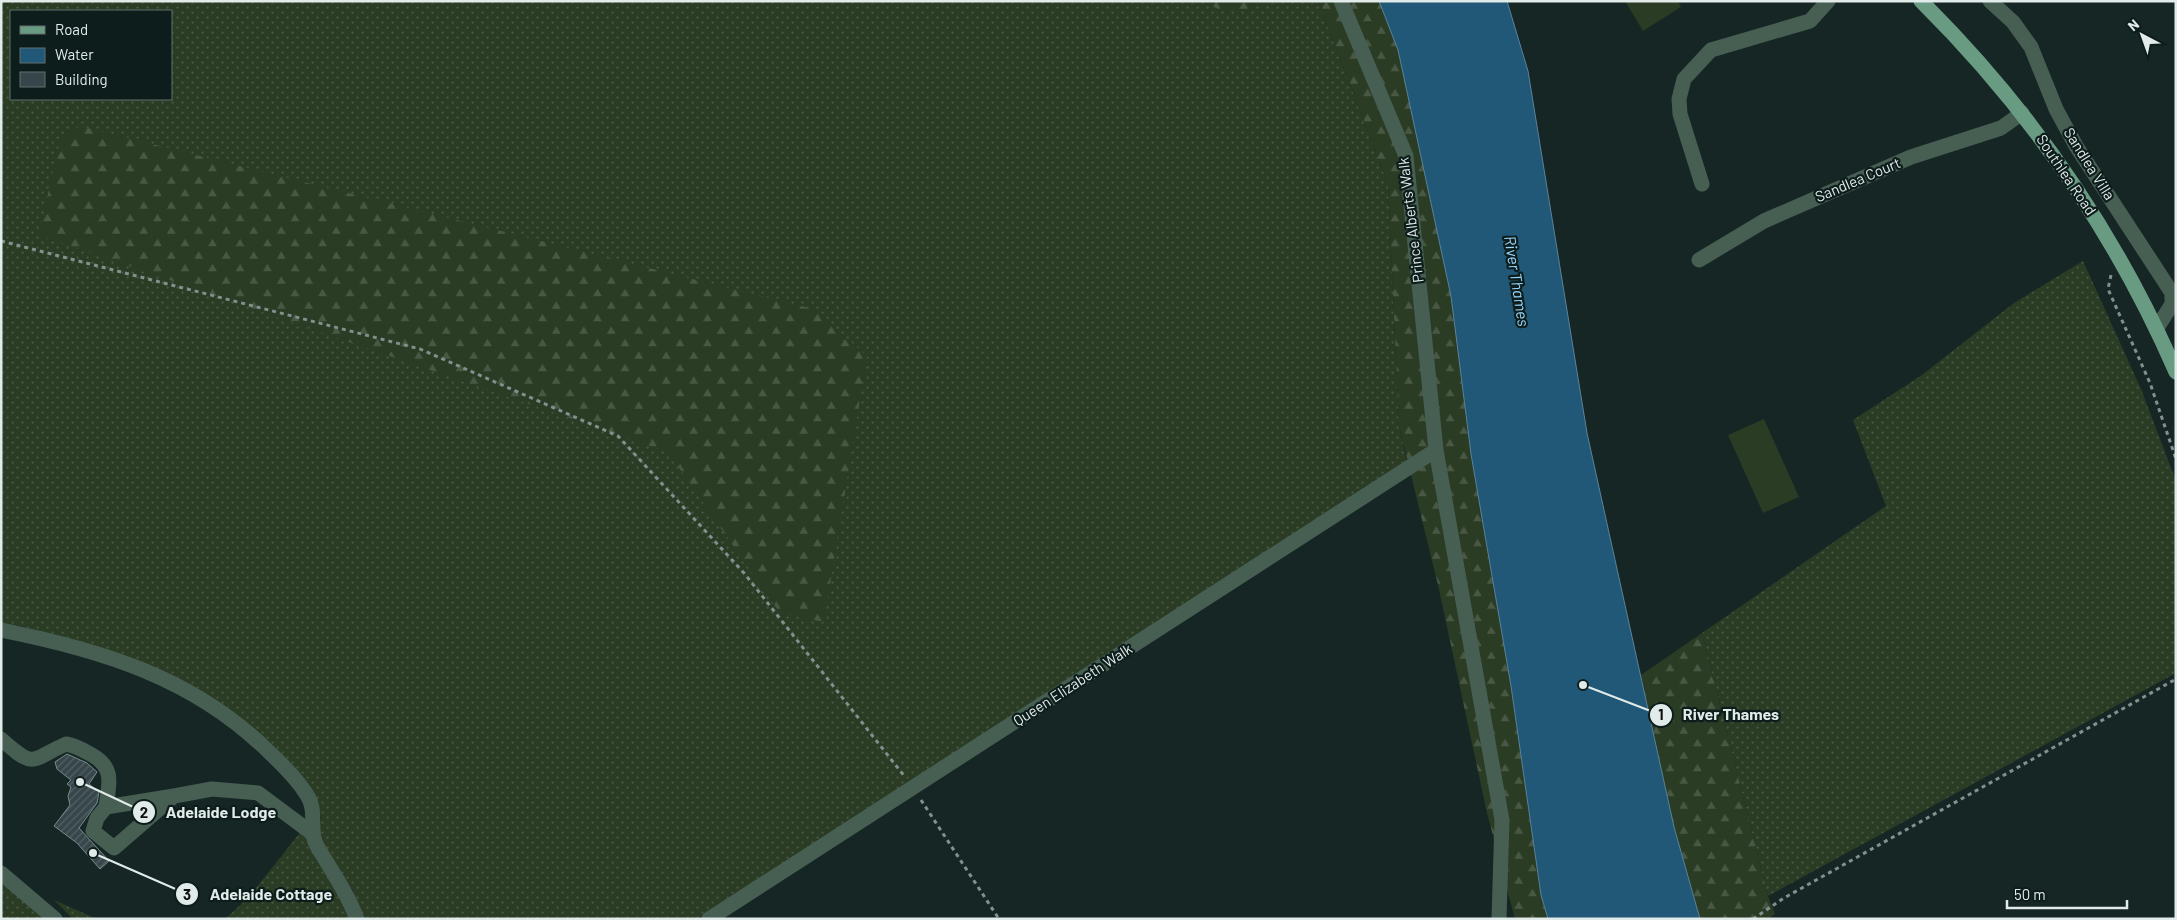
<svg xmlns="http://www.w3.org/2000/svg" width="2177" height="920" font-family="Barlow,sans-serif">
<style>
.grass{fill:url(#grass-dots);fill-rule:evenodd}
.forest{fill:url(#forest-firs)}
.pitch{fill:#2a3c24}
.water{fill:#215777;stroke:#5b839a}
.building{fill:url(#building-hatch);stroke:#788a8e}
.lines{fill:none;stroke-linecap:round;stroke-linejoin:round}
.path{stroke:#83908f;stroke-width:3;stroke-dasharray:4 4;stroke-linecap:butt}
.minor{stroke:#475f53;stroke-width:15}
.major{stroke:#699b83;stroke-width:15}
.labels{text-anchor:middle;stroke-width:4.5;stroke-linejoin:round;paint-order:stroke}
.street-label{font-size:15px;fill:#e1ebea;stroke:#0d1d1b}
.water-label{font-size:16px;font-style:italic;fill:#98d6ff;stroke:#0d1d1b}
.leader{fill:none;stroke:#e1ebea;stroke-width:2}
.callout-dot{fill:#e1ebea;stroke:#0d1d1b;stroke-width:2}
.mark-label{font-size:15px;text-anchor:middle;font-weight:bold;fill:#111}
.callout-label{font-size:16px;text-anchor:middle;font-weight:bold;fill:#e1ebea;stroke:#0d1d1b;stroke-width:4.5;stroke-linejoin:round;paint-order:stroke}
</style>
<defs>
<pattern id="grass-dots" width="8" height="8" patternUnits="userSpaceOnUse" patternTransform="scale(1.25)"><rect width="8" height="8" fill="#2a3c24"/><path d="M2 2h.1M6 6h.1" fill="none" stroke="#495844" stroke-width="1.8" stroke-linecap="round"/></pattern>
<pattern id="forest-firs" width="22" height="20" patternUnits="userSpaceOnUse" patternTransform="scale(1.25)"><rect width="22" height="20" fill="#2a3c24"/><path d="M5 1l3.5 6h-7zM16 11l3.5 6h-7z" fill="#495844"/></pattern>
<pattern id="building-hatch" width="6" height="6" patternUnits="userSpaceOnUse" patternTransform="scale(1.25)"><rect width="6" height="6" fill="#36464a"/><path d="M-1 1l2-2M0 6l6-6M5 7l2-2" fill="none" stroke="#536164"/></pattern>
</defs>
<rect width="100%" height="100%" fill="#162625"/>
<path class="grass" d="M1,1H1206L1208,3L1246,9L1268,1H1318L1388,184L1399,426L1408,466L698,919H362L353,891L318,835L321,817L311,794L265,743L139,661L21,626L1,624ZM11,11H171V99H11Z
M2083,261L2141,389L2176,481V673L1768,896L1702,633L1886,506L1853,420L1922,375L2014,303Z
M302,830L352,919H225L248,898Z
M1,876L57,919H1Z
M54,900L97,919H73Z"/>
<path class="forest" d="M1206,1H1268C1250,12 1222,17 1206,1Z
M1318,1H1379L1398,50L1451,296L1471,454L1511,686L1541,895L1548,919H1515L1487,813L1438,585L1399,426L1388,184Z
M80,126L813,309L867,356L824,622L780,613L668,452L39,235L60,139Z
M1702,633L1768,896L1775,914L1768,919H1700L1674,827L1641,675Z"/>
<path class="pitch" d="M1625,1H1678L1681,7L1643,31Z
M1764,419L1799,497L1763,513L1728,435Z"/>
<path class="water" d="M1379,1H1507L1528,71L1587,433L1674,827L1700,919H1548L1541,895L1511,686L1471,454L1451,296L1398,50Z"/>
<path class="building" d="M67,754L87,763L97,772L89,784L99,792L97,803L79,828L109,861L100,869L77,843L54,826L70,805L68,796L71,787L67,784L71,780L57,769L55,762Z"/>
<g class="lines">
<path class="path" d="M1,241L420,349L618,436L744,573L905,777
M2111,275L2108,289L2150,383L2176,459
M921,800L999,919
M1753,919L1784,898L2176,679"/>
<path class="minor" d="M1341,1L1406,156L1436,450L1502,820L1499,919
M1990,1L2013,22L2031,47L2056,109L2076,146L2172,293V304L2157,328
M1702,184L1680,114L1679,99L1684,79L1711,50L1810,21L1828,1
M1699,260L1764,221L1911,157L2001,128L2022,113
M1,630C102,650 194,678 269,752C283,765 297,779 307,795C318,812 308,831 317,846C331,870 347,892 357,919
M1,739C36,770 30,760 66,744C77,746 83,750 92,755C115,768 109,784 106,807
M174,796L106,807L97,818L93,831L114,848L174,796L212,789L258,793L313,834
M1,873L55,919
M709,919L1436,450"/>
<path class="major" d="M1921,1C2029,108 2115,232 2176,372"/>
</g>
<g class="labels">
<g class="street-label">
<text transform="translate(2089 164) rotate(58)" y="5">Sandlea Villa</text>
<text transform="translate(2066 175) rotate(56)" y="5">Southlea Road</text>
<text transform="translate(1858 180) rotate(-23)" y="5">Sandlea Court</text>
<text transform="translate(1411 220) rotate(-97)" y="5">Prince Alberts Walk</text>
<text transform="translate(1073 685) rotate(-33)" y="5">Queen Elizabeth Walk</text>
</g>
<g class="water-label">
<text transform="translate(1517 281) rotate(81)" y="6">River Thames</text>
</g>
</g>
<path class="leader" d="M1583 685L1661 715M80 782L144 812M93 853L187 894"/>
<g class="callout-dot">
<circle cx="1583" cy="685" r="5"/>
<circle cx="80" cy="782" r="5"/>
<circle cx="93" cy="853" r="5"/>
<circle cx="1661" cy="715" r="12"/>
<circle cx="144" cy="812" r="12"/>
<circle cx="187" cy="894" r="12"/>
</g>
<g class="mark-label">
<text x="1661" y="720">1</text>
<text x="144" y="818">2</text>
<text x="187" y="900">3</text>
</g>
<g class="callout-label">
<text x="1731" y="720">River Thames</text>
<text x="221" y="818">Adelaide Lodge</text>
<text x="271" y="900">Adelaide Cottage</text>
</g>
<rect width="2177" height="920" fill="none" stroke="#e1ebea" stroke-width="5"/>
<rect x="10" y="10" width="162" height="90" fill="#0d1d1b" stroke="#626f6e"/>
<rect x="20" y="26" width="25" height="8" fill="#699b83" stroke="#626f6e"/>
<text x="55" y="35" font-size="15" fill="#e1ebea">Road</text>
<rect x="20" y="48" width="25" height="15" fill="#215777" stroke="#626f6e"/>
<text x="55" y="60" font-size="15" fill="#e1ebea">Water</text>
<rect x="20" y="72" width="25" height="15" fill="#36464a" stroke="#626f6e"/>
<text x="55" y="85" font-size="15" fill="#e1ebea">Building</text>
<g transform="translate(2142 35) rotate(319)" stroke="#0d1d1b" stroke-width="4" paint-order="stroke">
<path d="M0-4L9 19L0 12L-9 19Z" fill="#e1ebea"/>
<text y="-8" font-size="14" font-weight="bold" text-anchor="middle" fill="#e1ebea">N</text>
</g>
<path d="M2007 900v8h120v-8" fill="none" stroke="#e1ebea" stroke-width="2.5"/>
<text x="2014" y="900" font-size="15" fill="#e1ebea" stroke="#0d1d1b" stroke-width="4" paint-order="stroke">50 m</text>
</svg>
